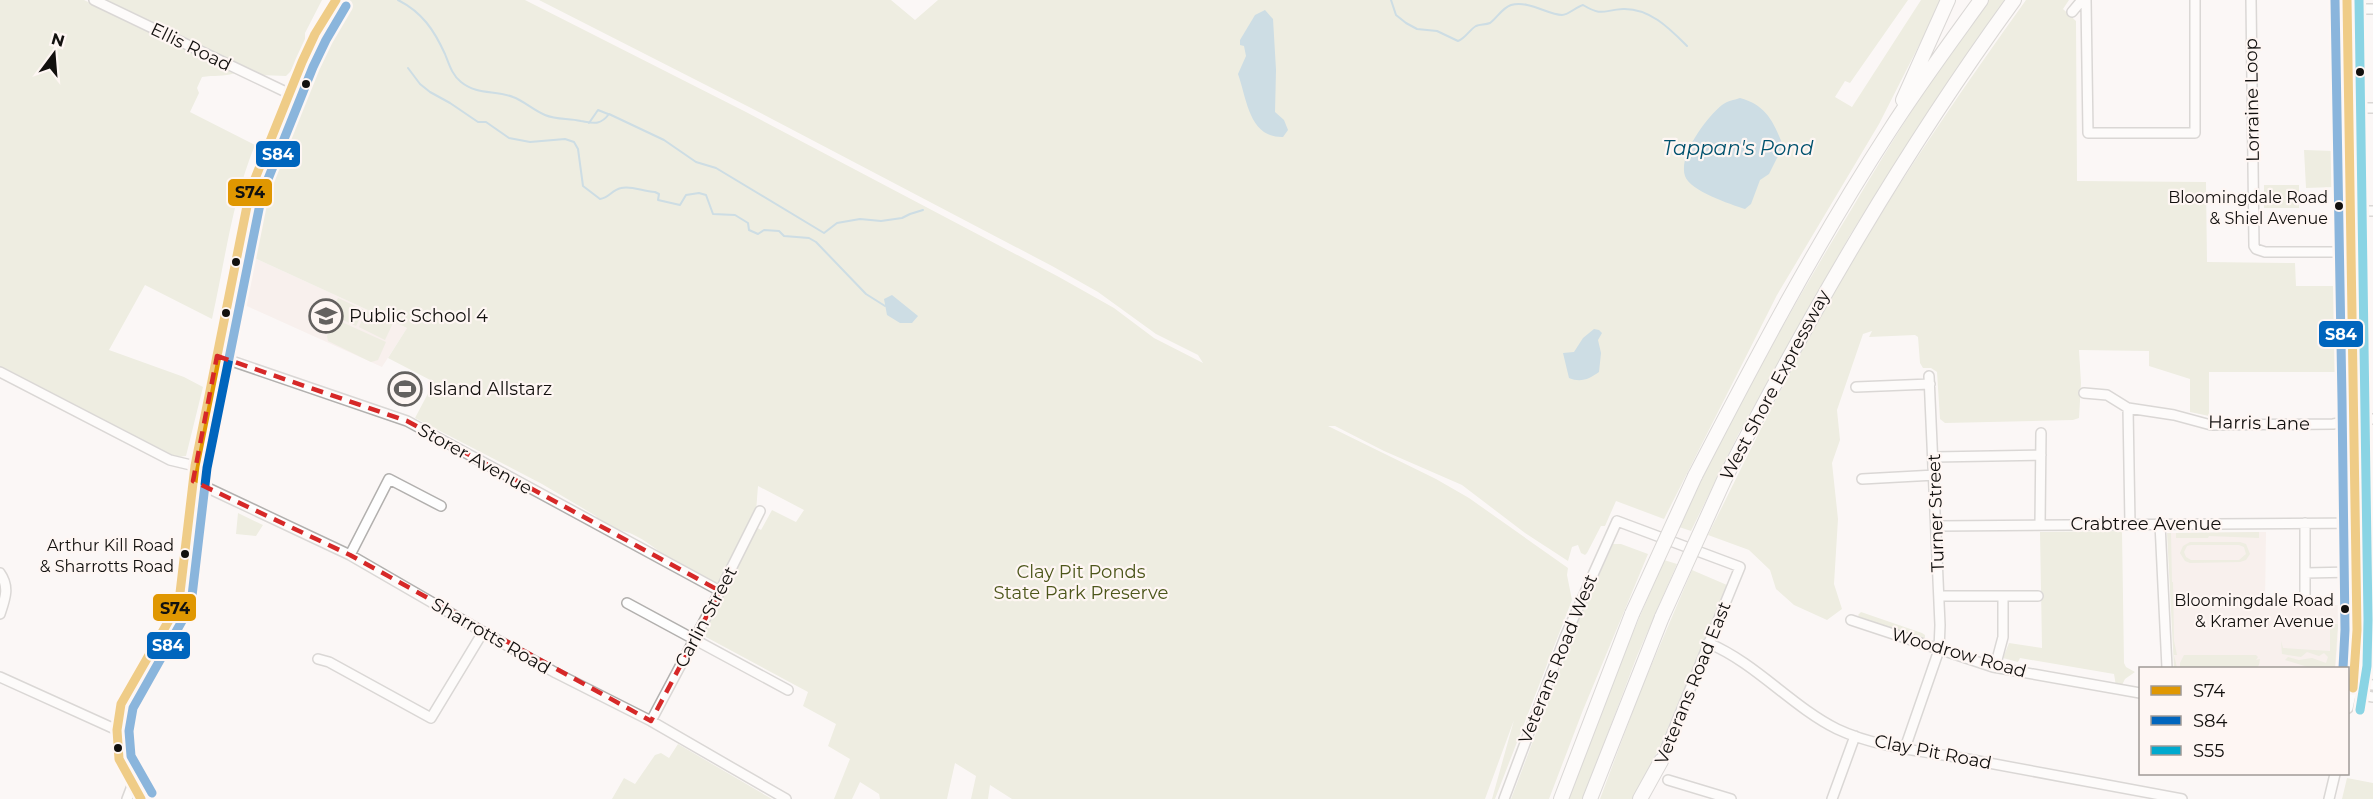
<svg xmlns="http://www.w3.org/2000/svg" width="2373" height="799" font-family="Montserrat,sans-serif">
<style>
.education{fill:#f3e6e2}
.green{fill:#dde0c8;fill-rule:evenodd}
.water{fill:#94bccf}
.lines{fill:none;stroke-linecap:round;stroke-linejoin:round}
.stream{stroke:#94bccf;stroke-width:2}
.minor-casing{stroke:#b2b0ae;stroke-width:12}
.highway-casing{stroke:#b2b0ae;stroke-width:16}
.minor{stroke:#fefefe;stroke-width:9}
.highway{stroke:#fefefe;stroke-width:14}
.highway-bridge-casing{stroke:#b2b0ae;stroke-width:16;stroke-linecap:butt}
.highway-bridge{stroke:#fefefe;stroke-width:14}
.bus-1-casing{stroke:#fef6f3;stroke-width:14}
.bus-2-casing{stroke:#fef6f3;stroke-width:14}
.bus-3-casing{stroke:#fef6f3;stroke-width:14}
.bus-1{stroke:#e09701;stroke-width:9}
.bus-2{stroke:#0065bd;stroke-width:9}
.bus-3{stroke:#00a9ce;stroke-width:9}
.marked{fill:none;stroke:#d62828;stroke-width:4.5;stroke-dasharray:12 8;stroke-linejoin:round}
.bus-dot{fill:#12100e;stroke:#fef6f3;stroke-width:2}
.labels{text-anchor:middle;stroke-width:4.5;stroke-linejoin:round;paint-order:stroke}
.bus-label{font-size:16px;fill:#12100e;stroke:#fef6f3;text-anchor:end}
.street-label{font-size:18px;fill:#12100e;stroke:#fef6f3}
.poi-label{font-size:18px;fill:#12100e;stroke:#fef6f3;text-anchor:start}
.park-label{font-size:18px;fill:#4c561a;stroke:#fef6f3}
.water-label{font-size:20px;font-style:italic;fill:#00526e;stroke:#fef6f3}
.line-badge{stroke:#fef6f3;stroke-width:2}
.badge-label{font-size:16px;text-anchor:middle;font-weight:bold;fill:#fff}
.pale-badge-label{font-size:16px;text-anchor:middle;font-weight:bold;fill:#111}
</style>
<rect width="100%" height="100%" fill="#fbf7f6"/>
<path class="education" d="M246,254L407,328L382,367L238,302Z
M2266,532L2265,606L2338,605V642L2335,668H2175L2169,533Z"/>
<path class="green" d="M0,0H84L235,73C224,77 214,75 202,77L197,88L199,93L190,112L255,145C232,201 225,261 212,319L145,285L109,350L184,377L203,387L186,456L176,457L154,448L0,368Z
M98,0H322L305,33V41L291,71L286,76L259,75Z
M346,0H525L746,112L1059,277L1114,308L1154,338L1203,363L1198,355L1156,334L1098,292L1052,266L751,108L539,0H891L915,20L938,0H1908L1850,83L1845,81L1835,97L1852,107L1921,0H1942L1879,124L1777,295L1664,519L1616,501L1605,526H1601L1587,553L1585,555L1581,553L1578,545L1572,547L1568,561L1525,533L1462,485L1384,451L1335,426H1328L1436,479L1469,498L1568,568L1567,575L1572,600L1495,799H1492L1514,720L1485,799H1012L990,785L988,799H971L976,776L955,763L947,799H880L879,794L860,782L852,799H834L850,759L828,746L836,724L803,706L808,692L706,637V630L756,527L761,530L772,510L796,522L804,510L758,486L756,512L722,579L719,582H713C699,575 683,569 671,560C657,550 647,541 632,534C621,529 601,528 596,516L542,484L415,418L434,382L388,358L407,328L246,254L260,185L269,155L315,57C317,55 320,55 323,53C330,47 336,13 346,0Z
M1989,0H2007L1930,109L1850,235L1738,435L1691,531L1679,527C1730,418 1789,312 1851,210C1894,138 1938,66 1989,0Z
M2026,0H2069L2063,9L2076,21L2077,181L2206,182L2207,262L2295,263L2296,286H2336V372H2209V416L2190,412V379L2149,366V351L2079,350L2081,383L2079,418L2073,420L1945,423L1940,419L1937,372L1931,368H1923L1920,363L1918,337L1915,335L1869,337L1872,331L1863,334L1837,410L1840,440L1832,463L1838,519L1834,584L1842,609L1827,620L1794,605L1776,589L1770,570L1749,550L1708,535C1744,463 1779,391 1818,320C1880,209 1952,103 2026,0Z
M2304,150L2334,151V187L2306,188Z
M2264,185H2299V208H2264Z
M338,298L364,310L356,326L330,314Z
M366,311L393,323L385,340L359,327Z
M335,319L386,342L378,360L371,362L328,341L327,336Z
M238,513L263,525L256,536L236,534Z
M2122,531L2124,663L2126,667L2135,672L2125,679L2122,685L2116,686L2114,674L2020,658L2018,662L2003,658L2009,643L2042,648L2040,532Z
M2259,532V538L2209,536L2208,538H2176V533Z
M2167,533H2171L2172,582H2173L2174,641L2177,655H2174L2177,668H2174Z
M2190,542H2240L2246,544L2250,554L2246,560L2240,562L2190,563L2185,561L2180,553L2183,546ZM2191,545H2239L2244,547L2246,554L2239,560H2191L2186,557L2184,552L2187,546Z
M1613,544H1621L1648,554L1583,710L1549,799H1511L1580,617Z
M1664,560L1677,564L1637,656L1583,799H1569L1626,649Z
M1692,570L1727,585L1661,744L1634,799H1600L1640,692Z
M1861,612L1922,633L1925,635V639L1861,619L1858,615Z
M2330,624H2338L2335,668H2311L2285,660L2288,657L2299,660L2312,658L2326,663L2328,657L2324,653L2319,656L2307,652L2301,657L2282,654L2281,641L2283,648L2330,651Z
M2184,655H2256L2258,657L2256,660L2260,659L2259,665L2256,668H2180V663Z
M678,744L772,799H612L624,778L635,784L655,755L661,753L669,758Z
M2347,778L2373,783V799H2342Z"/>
<path class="water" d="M1265,10L1273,19L1276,70L1275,112L1284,120L1288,130L1283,137C1249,138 1247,99 1238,74L1246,56L1244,46L1240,45V40L1255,15Z
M1740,98C1766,105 1774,122 1783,146L1769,174L1760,180L1751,204L1745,209C1730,204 1690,191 1685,176C1678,155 1707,117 1722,105C1727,101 1734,100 1740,98Z
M892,295L918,316L912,323H900L887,315L884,299Z
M1594,329L1599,330L1602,333L1598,340L1601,353L1599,372C1589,379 1581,383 1569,378L1563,353L1574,352L1583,338Z"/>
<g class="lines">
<path class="stream" d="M398,0C422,12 434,30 445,54C449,64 452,75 461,82C477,95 495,90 513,97C524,101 533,110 545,115C557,120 568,118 581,121C593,123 600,126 609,114L664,140L696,162L716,168L824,233L837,223L860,219L881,221L902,218L910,214L923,210
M1391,0L1396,15L1406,23L1417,29L1437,31L1458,41C1466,38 1469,30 1476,26C1480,24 1485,25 1490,23C1497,18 1502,8 1511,5C1529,0 1548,15 1562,15C1568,15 1576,7 1583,5C1603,17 1603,10 1623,9C1650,8 1670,29 1687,46
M408,68L420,84L430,92L450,103L478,122H486L509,138L530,142L565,139L574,142L578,149L583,186L600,199C609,198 612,190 621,188C632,185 643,192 655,192L659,194L658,200L680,205L686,195L699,193L706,195L713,214L735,215L748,223L749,230L758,234L764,230L779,231L784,236L809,238L816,242L866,294L885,306
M589,123L598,110L608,114"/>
<defs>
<path id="minor" d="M94,0L288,93
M2086,0L2088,133H2195V0
M2251,0L2254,246L2256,249L2265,252H2350
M2347,0C2346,177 2357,354 2354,532C2353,591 2363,650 2348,708
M2347,9H2373
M2072,12L2082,0
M2347,108H2373
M2350,211H2373
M217,356L407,421L720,591
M0,372L170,460L195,466
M1856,387L1930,384
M2084,393L2107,395L2128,408L2174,415L2211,425L2333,424L2356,420L2373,419
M2128,408L2130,524
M1934,457L2041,455
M1862,479L1935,475
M193,481L350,555L483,632L556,673L651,721L786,799
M2305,523V597
M2160,524L2167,668
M2040,525L2041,433
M1937,526L2373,523
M350,555L389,479L441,506
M0,573C10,587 5,599 0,614
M2305,573L2354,572
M2354,585L2373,588
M1939,596H2038
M627,603L788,690
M1851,620L1993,667L2140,693
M1708,643C1756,663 1791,706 1837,729C1875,747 1921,751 1962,758C2035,772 2109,785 2182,799
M318,659L329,662L431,718L483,632
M1995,667L2003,637V596
M0,677L117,730
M2353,688L2362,695L2373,697
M2353,688L2368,684L2373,685
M651,721L720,591L760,511
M1905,748L1939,650L1940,625L1929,376
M1668,780L1731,799
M127,799L132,786
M141,799L119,759L117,730L121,704L172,615L180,593L195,466L250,191L302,62L315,34L336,0
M1504,799L1565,637L1617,521L1740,567L1659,765
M1832,799L1855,736
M2329,799L2335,774"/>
<path id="highway" d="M1903,100L1948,0
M1695,476C1756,358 1817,242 1890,130C1918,86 1950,43 1981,0
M1725,478C1811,312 1904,151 2014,0
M1561,799L1632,614
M1590,799L1662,617
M1640,799L1661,761"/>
</defs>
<use href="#minor" class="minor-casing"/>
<use href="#highway" class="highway-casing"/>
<use href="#minor" class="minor"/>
<use href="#highway" class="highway"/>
<defs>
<path id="highway-bridge" d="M1632,614L1695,476
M1662,617L1725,478"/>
</defs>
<use href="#highway-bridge" class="highway-bridge-casing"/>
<use href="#highway-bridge" class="highway-bridge"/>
<defs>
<path id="bus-1" d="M2347,0L2357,630L2353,688
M141,799L119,759L117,730L121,704L172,615L180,593L195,466L250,191L302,62L315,34L336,0"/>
<path id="bus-2" d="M2335,0L2342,400L2345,630L2343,668
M152,793L131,756L129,731L133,708L182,621L192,596L207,468L262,194L313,67L326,40L346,6"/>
<path id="bus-3" d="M2359,0L2368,620L2367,666L2360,710"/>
</defs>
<use href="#bus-1" class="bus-1-casing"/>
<use href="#bus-2" class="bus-2-casing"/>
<use href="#bus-3" class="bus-3-casing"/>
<use href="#bus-1" class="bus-1"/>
<use href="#bus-2" class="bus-2"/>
<use href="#bus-3" class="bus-3"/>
</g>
<path d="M0 0H2373V799H0ZM217,356L407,421L720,591L651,721L350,555L193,481Z" fill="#fbf7f6" fill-opacity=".55" fill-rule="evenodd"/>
<path class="marked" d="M217,356L407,421L720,591L651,721L350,555L193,481Z"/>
<defs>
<symbol id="school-ring" viewBox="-11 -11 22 22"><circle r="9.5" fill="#fef6f3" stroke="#64615f" stroke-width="1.5"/><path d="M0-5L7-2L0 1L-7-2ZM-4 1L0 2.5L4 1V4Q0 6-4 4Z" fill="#64615f"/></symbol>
<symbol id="stadium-ring" viewBox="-11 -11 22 22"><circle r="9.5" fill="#fef6f3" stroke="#64615f" stroke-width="1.5"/><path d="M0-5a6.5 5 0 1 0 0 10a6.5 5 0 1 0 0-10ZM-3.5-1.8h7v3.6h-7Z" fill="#64615f"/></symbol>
</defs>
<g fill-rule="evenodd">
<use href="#school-ring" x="307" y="297" width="38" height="38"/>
<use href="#stadium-ring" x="386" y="370" width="38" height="38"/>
</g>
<g class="bus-dot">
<circle cx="2360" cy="72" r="5"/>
<circle cx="306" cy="84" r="5"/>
<circle cx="2339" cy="206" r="5"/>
<circle cx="236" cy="262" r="5"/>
<circle cx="226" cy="313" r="5"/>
<circle cx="185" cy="554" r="5"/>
<circle cx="2345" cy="609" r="5"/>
<circle cx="118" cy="748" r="5"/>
</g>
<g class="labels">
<g class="bus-label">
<text x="2328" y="203">Bloomingdale Road<tspan x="2328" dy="21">&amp; Shiel Avenue</tspan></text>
<text x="174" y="551">Arthur Kill Road<tspan x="174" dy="21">&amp; Sharrotts Road</tspan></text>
<text x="2334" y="606">Bloomingdale Road<tspan x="2334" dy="21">&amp; Kramer Avenue</tspan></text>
</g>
<g class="street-label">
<text transform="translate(191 47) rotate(26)" y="6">Ellis Road</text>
<text transform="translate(2252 100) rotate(-91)" y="6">Lorraine Loop</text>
<text transform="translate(1775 385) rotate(-62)" y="6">West Shore Expressway</text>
<text transform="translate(2259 423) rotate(1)" y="6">Harris Lane</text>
<text transform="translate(475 459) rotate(29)" y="6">Storer Avenue</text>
<text transform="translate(1936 513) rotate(-92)" y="6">Turner Street</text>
<text x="2146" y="530">Crabtree Avenue</text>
<text transform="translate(706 617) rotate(-62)" y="6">Carlin Street</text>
<text transform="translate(491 636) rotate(30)" y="6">Sharrotts Road</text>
<text transform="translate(1959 653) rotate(16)" y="6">Woodrow Road</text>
<text transform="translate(1558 659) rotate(-68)" y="6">Veterans Road West</text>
<text transform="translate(1693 683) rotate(-68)" y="6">Veterans Road East</text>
<text transform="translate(1933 752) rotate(11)" y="6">Clay Pit Road</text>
</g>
<g class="poi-label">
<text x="349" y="322">Public School 4</text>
<text x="428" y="395">Island Allstarz</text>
</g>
<g class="park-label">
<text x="1081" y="578">Clay Pit Ponds<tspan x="1081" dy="21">State Park Preserve</tspan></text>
</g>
<g class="water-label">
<text x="1738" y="155">Tappan's Pond</text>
</g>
</g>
<g class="line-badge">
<rect x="255" y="140" width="46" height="28" rx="6" fill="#0065bd"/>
<rect x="227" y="178" width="46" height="29" rx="6" fill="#e09701"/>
<rect x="2318" y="320" width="46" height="28" rx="6" fill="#0065bd"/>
<rect x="152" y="593" width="45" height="29" rx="6" fill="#e09701"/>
<rect x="146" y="631" width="45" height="29" rx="6" fill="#0065bd"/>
</g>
<g class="badge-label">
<text x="278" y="160">S84</text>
<text x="2341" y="340">S84</text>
<text x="168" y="651">S84</text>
</g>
<g class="pale-badge-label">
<text x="250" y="198">S74</text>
<text x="175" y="614">S74</text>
</g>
<rect x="2139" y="667" width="210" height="108" fill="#fef6f3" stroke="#a09a97" stroke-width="1.5"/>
<rect x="2151" y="686" width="30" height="9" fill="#e09701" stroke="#a09a97" stroke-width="1.5"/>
<text x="2193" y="697" font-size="18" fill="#12100e">S74</text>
<rect x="2151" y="716" width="30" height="9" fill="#0065bd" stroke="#a09a97" stroke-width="1.5"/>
<text x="2193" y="727" font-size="18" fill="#12100e">S84</text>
<rect x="2151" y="746" width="30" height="9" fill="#00a9ce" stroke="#a09a97" stroke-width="1.5"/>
<text x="2193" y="757" font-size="18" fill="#12100e">S55</text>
<g transform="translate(54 54) rotate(16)" stroke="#fef6f3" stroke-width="4.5" paint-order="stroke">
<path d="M0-4.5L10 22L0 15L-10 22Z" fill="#12100e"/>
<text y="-9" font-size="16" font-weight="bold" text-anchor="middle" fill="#12100e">N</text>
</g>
</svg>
